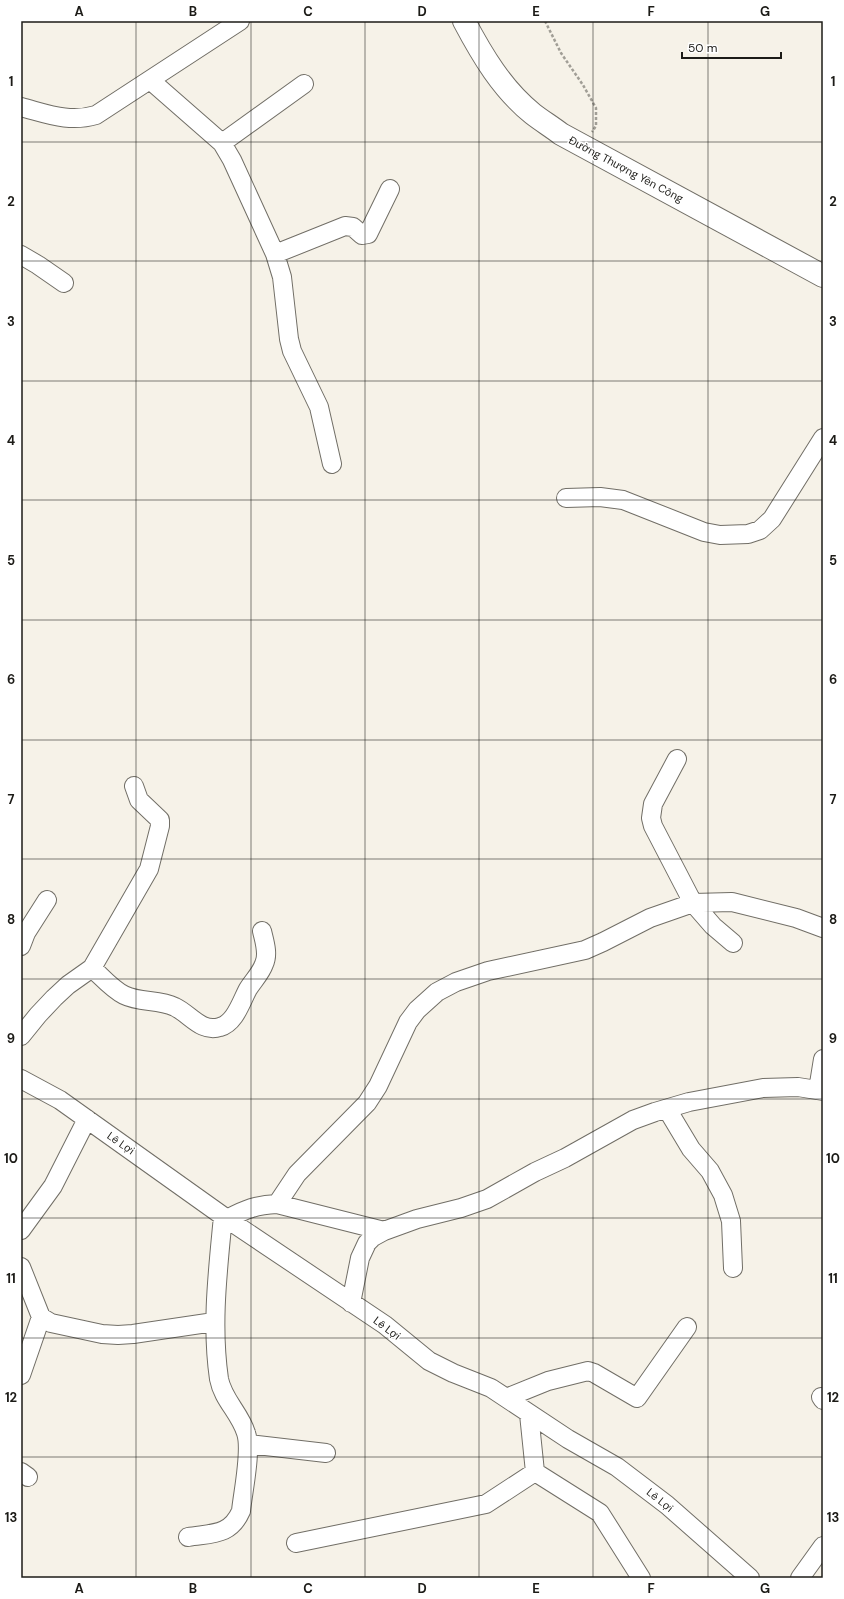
<svg xmlns="http://www.w3.org/2000/svg" width="844" height="1599" font-family="'DM Sans',sans-serif">
<style>
.lines{fill:none;stroke-linecap:round;stroke-linejoin:round}
.minor-casing{stroke:#716e66;stroke-width:20}
.major-casing{stroke:#716e66;stroke-width:24}
.path{stroke:#a19e96;stroke-width:2.5;stroke-dasharray:3 2;stroke-linecap:butt}
.minor{stroke:#fff;stroke-width:18}
.major{stroke:#fff;stroke-width:22}
.grid{fill:none;stroke:#1c1b17;stroke-width:1;stroke-opacity:0.55}
.labels{text-anchor:middle;stroke-width:3;stroke-linejoin:round;paint-order:stroke}
.street-label{font-size:11px;fill:#1c1b17;stroke:#fff}
.neatline{fill:none;stroke:#1c1b17;stroke-width:1.5}
.grid-label{font-size:13px;text-anchor:middle;font-weight:bold;fill:#1c1b17}
</style>
<rect width="100%" height="100%" fill="#f6f2e8"/>
<g class="lines">
<defs>
<path id="minor" d="M150,80L222,143L232,160L275,254L282,277L289,339L292,351L319,407L332,464
M21,107C48,114 69,123 96,115L240,21
M222,143L304,84
M275,254L345,226L353,227L362,235L368,234L390,189
M21,255L38,265L64,283
M566,498L600,497L623,500L704,532L720,535L748,534L760,530L772,519L823,438
M677,759L653,804L651,818L653,826L693,903L713,926L733,943
M21,946L26,933L47,900
M92,968C102,977 112,989 124,995C140,1003 159,999 175,1007C190,1014 201,1033 220,1027C235,1023 241,1002 248,989C253,981 261,973 264,964C269,954 264,940 262,931
M21,1036L38,1015L54,998L68,985L92,968L149,869L160,826V820L139,800L134,786
M21,1079L60,1100L227,1219L385,1325L429,1361L453,1373L491,1388L568,1439L617,1467L667,1505L750,1578
M818,1090L823,1059
M667,1109L691,1149L710,1171L723,1195L731,1221L733,1268
M277,1204L297,1174L367,1103L378,1086L408,1022L417,1010L437,992L456,982L488,971L585,950L603,942L650,918L693,903L732,902L796,918L823,928
M227,1219C246,1209 256,1205 277,1204L384,1231
M21,1230L53,1186L87,1119
M21,1267L41,1317L51,1323L102,1334L118,1335L133,1334L214,1322
M351,1303L360,1258L367,1243L373,1237L384,1231L417,1219L461,1208L487,1199L535,1172L565,1158L633,1120L655,1112L689,1102L763,1088L798,1087L823,1091
M21,1375L41,1317
M821,1397L823,1400
M506,1398L548,1381L588,1371L594,1373L637,1398L687,1327
M529,1414L535,1472L600,1513L641,1578
M249,1444L326,1453
M21,1472L28,1477
M188,1537C212,1533 230,1536 241,1511C243,1491 252,1450 246,1433C240,1413 223,1400 219,1379C211,1324 218,1270 223,1216
M296,1543L486,1504L535,1472
M800,1578L823,1546"/>
<path id="major" d="M464,21C482,55 502,89 533,114C542,121 552,127 561,134L823,276"/>
</defs>
<use href="#minor" class="minor-casing"/>
<use href="#major" class="major-casing"/>
<path class="path" d="M545,21L561,53L583,85L596,108V126L592,132"/>
<use href="#minor" class="minor"/>
<use href="#major" class="major"/>
</g>
<path class="grid" d="M136,21V1578M251,21V1578M365,21V1578M479,21V1578M593,21V1578M708,21V1578M21,142H823M21,261H823M21,381H823M21,500H823M21,620H823M21,740H823M21,859H823M21,979H823M21,1099H823M21,1218H823M21,1338H823M21,1457H823"/>
<g class="labels">
<g class="street-label">
<text transform="translate(626 169) rotate(28)" y="4">Đường Thượng Yên Công</text>
<text transform="translate(121 1143) rotate(35)" y="4">Lê Lợi</text>
<text transform="translate(387 1328) rotate(37)" y="4">Lê Lợi</text>
<text transform="translate(660 1500) rotate(39)" y="4">Lê Lợi</text>
</g>
</g>
<rect width="844" height="1599" fill="none" stroke="#ffffff" stroke-width="44"/>
<path d="M682 52v6h99v-6" fill="none" stroke="#1c1b17" stroke-width="2"/>
<text x="688" y="52" font-size="12" fill="#1c1b17" stroke="#ffffff" stroke-width="3" paint-order="stroke">50 m</text>
<rect x="22" y="22" width="800" height="1555" class="neatline"/>
<g class="grid-label">
<text x="79" y="16">A</text>
<text x="193" y="16">B</text>
<text x="308" y="16">C</text>
<text x="422" y="16">D</text>
<text x="536" y="16">E</text>
<text x="651" y="16">F</text>
<text x="765" y="16">G</text>
<text x="11" y="86">1</text>
<text x="833" y="86">1</text>
<text x="11" y="206">2</text>
<text x="833" y="206">2</text>
<text x="11" y="326">3</text>
<text x="833" y="326">3</text>
<text x="11" y="445">4</text>
<text x="833" y="445">4</text>
<text x="11" y="565">5</text>
<text x="833" y="565">5</text>
<text x="11" y="684">6</text>
<text x="833" y="684">6</text>
<text x="11" y="804">7</text>
<text x="833" y="804">7</text>
<text x="11" y="924">8</text>
<text x="833" y="924">8</text>
<text x="11" y="1043">9</text>
<text x="833" y="1043">9</text>
<text x="11" y="1163">10</text>
<text x="833" y="1163">10</text>
<text x="11" y="1283">11</text>
<text x="833" y="1283">11</text>
<text x="11" y="1402">12</text>
<text x="833" y="1402">12</text>
<text x="11" y="1522">13</text>
<text x="833" y="1522">13</text>
<text x="79" y="1593">A</text>
<text x="193" y="1593">B</text>
<text x="308" y="1593">C</text>
<text x="422" y="1593">D</text>
<text x="536" y="1593">E</text>
<text x="651" y="1593">F</text>
<text x="765" y="1593">G</text>
</g>
</svg>
